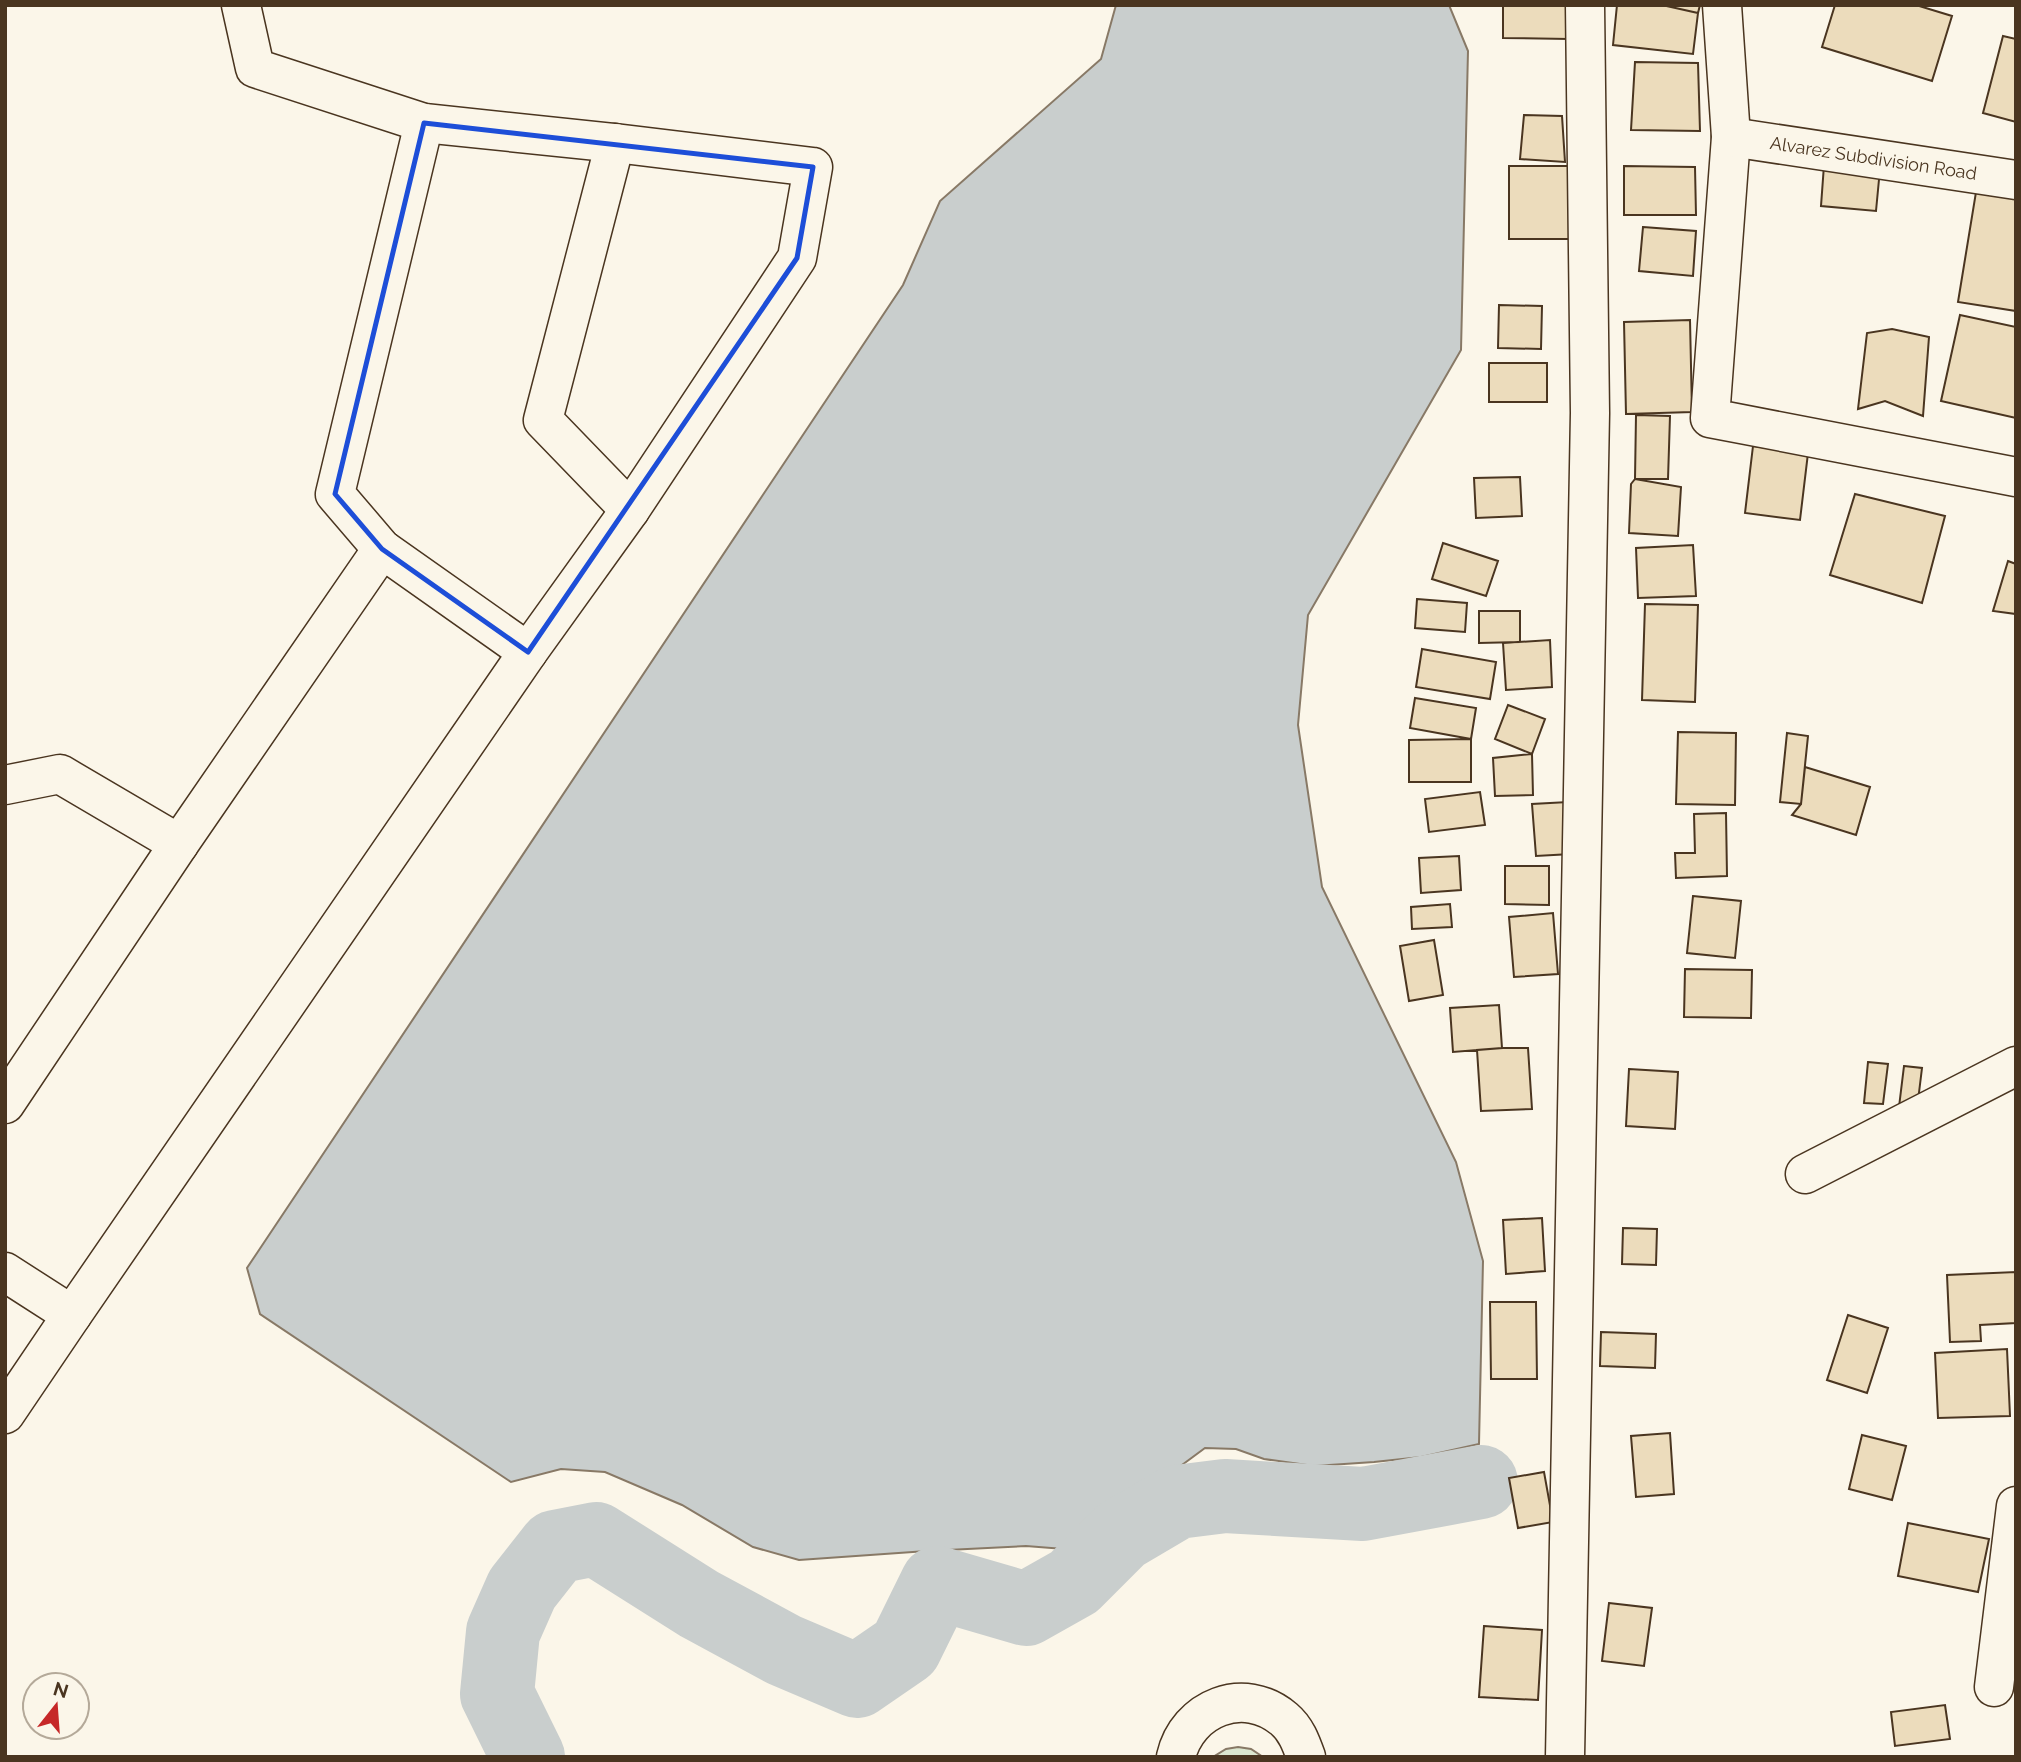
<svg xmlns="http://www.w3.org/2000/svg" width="2021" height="1762" font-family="Raleway,sans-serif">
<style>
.green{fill:#dce7d0;stroke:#887966;stroke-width:2}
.water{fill:#c9cecd;stroke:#887966;stroke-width:2}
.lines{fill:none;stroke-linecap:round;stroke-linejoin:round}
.river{stroke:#c9cecd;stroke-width:74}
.building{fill:#ecdcbc;stroke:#4a3520;stroke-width:2}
.minor-casing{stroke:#4a3520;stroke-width:41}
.minor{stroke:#fbf6e9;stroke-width:38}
.marked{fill:none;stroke:#1d4ed8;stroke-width:5;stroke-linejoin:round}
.labels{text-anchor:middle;stroke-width:5;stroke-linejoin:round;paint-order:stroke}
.street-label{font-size:18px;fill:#4a3520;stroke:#fbf6e9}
</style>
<rect width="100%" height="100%" fill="#fbf6e9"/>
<path class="green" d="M1238,1747L1251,1749L1263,1757H1213L1226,1749Z"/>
<path class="water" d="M1116,5H1449L1468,51L1461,350L1308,615L1298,725L1322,887L1456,1162L1483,1261L1479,1444L1421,1457L1374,1462L1314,1466L1264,1459L1236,1449L1205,1448L1121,1510L1064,1549L1026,1546L927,1551L799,1560L753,1547L682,1505L605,1472L561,1469L511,1482L260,1314L247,1268L903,285L940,201L1101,59Z"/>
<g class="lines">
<path class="river" d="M528,1757L497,1694L503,1632L522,1589L555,1547L596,1539L699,1604L784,1650L857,1681L905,1648L937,1583L1026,1609L1074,1582L1121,1535L1177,1502L1225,1496L1363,1504L1481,1482"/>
</g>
<path class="building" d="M1503,5H1569V39L1503,38Z
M1617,5H1662L1698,13L1693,54L1613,45Z
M1662,5H1700L1698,13Z
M1835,5H1916L1952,16L1932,81L1822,47Z
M2003,36L2016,39V122L1983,113Z
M1635,62L1698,63L1700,131L1631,130Z
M1524,115L1562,116L1565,162L1520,159Z
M1824,165L1880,169L1876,211L1821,206Z
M1509,166H1570L1569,239H1509Z
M1624,166L1695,167L1696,215H1624Z
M1976,192L2016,197V311L1958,302Z
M1643,227L1696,231L1693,276L1639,271Z
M1499,305L1542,306L1541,349L1498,348Z
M1960,315L2016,327V418L1941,401Z
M1690,320L1692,412L1626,414L1624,322Z
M1892,329L1929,337L1923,416L1885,401L1858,409L1867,333Z
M1489,363H1547V402H1489Z
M1636,415L1670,416L1668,479H1635Z
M1753,446L1808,453L1800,520L1745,513Z
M1520,477L1522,516L1476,518L1474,478Z
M1635,479L1681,487L1678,536L1629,533L1631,484Z
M1855,494L1945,516L1922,603L1830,575Z
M1443,543L1498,561L1486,596L1432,579Z
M1693,545L1696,596L1638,598L1636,548Z
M2008,561L2016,564V614L1993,611Z
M1417,599L1467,603L1465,632L1415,628Z
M1645,604L1698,605L1695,702L1642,700Z
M1479,611H1520V642L1479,643Z
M1550,640L1552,687L1506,690L1503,643Z
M1422,649L1496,662L1490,699L1416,687Z
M1415,698L1476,708L1471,739L1410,728Z
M1508,705L1545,719L1532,754L1495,739Z
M1678,732L1736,733L1735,805L1676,804Z
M1787,733L1808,736L1801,804L1780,802Z
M1471,739V782H1409V740Z
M1532,754L1533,795L1495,796L1493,758Z
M1805,767L1870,787L1856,835L1792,815L1801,804Z
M1480,792L1485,825L1429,832L1425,799Z
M1568,802L1571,854L1536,856L1532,804Z
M1726,813L1727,876L1676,878L1675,853H1695L1694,814Z
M1459,856L1461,890L1421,893L1419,858Z
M1505,866H1549V905L1505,904Z
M1693,896L1741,901L1735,958L1687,953Z
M1450,904L1452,927L1412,929L1411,907Z
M1553,913L1558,974L1514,977L1509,917Z
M1434,940L1443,995L1409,1001L1400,946Z
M1685,969L1752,970L1751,1018L1684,1017Z
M1499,1005L1502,1048L1453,1052L1450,1008Z
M1502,1048H1528L1532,1109L1481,1111L1477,1050Z
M1868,1062L1888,1064L1883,1104L1864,1103Z
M1904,1066L1922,1068L1917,1109L1899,1107Z
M1629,1069L1678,1072L1675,1129L1626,1126Z
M1542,1218L1545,1271L1506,1274L1503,1220Z
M1623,1228L1657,1229L1656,1265L1622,1264Z
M2016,1272V1323L1980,1325L1981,1341L1950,1342L1947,1275Z
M1490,1302H1536L1537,1379H1491Z
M1848,1315L1888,1328L1867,1393L1827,1380Z
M1601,1332L1656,1334L1655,1368L1600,1366Z
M2007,1349L2010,1416L1938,1418L1935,1353Z
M1670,1433L1674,1494L1636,1497L1631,1436Z
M1862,1435L1906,1446L1892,1500L1849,1489Z
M1544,1472L1553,1522L1518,1528L1509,1478Z
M1908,1523L1989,1539L1978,1592L1898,1576Z
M1609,1603L1652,1608L1644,1666L1602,1661Z
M1484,1626L1542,1630L1538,1700L1479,1697Z
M1945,1705L1950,1739L1895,1746L1891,1712Z"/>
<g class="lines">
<defs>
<g id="minor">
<path d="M1722,5L1731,137L1710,418L2016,477"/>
<path d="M424,123L335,494L382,549L528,652"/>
<path id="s1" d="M1731,137L2016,180"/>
<path d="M615,143L543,420L630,510"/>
<path d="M5,785L60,774L179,844"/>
<path d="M5,1104L179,844L382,549"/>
<path d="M1805,1174L2016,1066"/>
<path d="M5,1272L72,1315"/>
<path d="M5,1414L72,1315L528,652L630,510L797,258L813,167L615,143L424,123L255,68L241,5"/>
<path d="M1994,1687L2016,1506"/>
<path d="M1176,1757C1187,1708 1244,1685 1284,1719C1296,1729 1301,1743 1306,1757"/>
<path d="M1565,1757L1590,413L1585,5"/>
</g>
</defs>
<use href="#minor" class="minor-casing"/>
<use href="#minor" class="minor"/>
</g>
<path class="marked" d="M424,123L813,167L797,258L528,652L382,549L335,494Z"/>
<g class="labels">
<g class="street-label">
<text dy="6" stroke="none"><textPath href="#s1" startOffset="144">Alvarez Subdivision Road</textPath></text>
</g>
</g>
<rect width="2021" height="1762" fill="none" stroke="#4a3520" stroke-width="14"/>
<g transform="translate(56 1706) rotate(17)"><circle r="33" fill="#fbf6e9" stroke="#b4a999" stroke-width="2"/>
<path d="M0-5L12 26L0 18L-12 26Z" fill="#c62828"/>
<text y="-10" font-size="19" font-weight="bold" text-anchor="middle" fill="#4a3520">N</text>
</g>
</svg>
